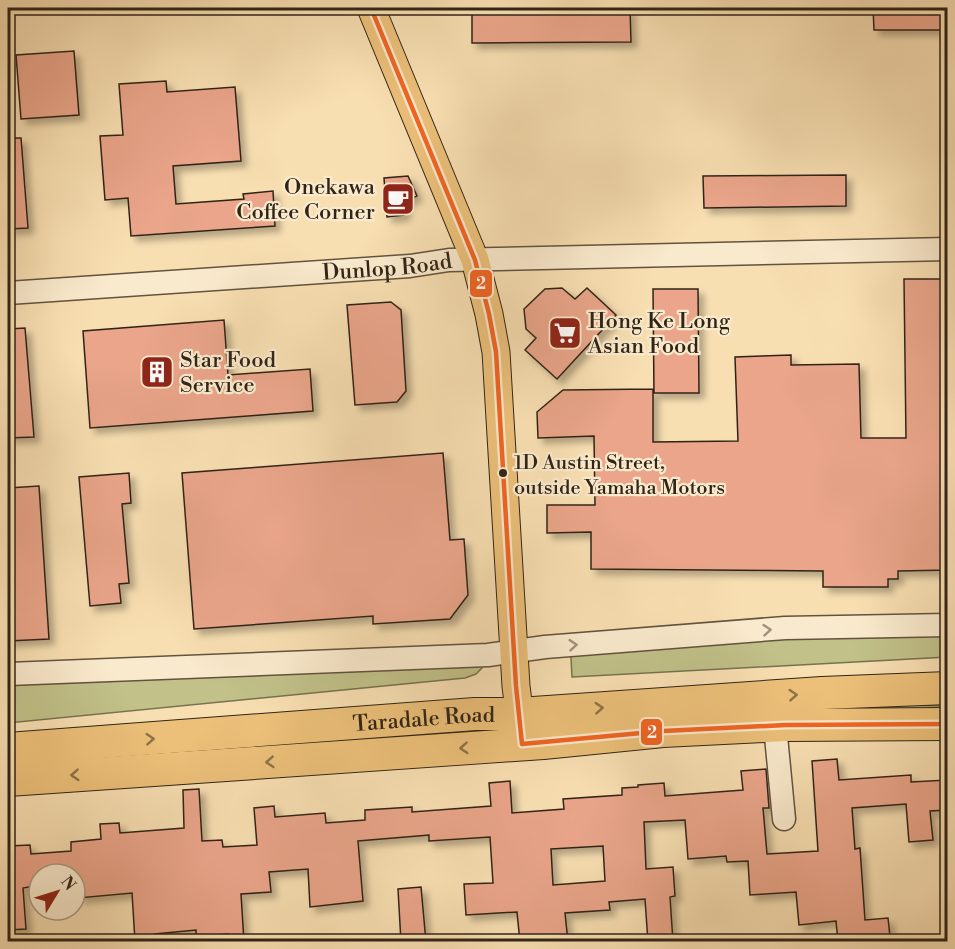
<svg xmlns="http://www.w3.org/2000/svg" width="955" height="949" font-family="'Libre Bodoni',serif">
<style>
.green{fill:#c1c189;stroke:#787250;stroke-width:1.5}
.building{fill:#eaa58a;stroke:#302417;stroke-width:1.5;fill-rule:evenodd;filter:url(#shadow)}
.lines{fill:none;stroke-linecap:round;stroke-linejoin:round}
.minor-casing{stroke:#62533e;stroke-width:25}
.major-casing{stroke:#302417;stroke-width:29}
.highway-casing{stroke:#302417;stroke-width:34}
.minor{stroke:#faeacd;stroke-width:22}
.major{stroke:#ecc079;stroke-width:27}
.highway{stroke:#ecc079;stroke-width:32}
.bus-1-casing{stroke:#faeacd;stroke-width:9}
.bus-1{stroke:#f26522;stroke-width:4.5}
.oneway{stroke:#9f917b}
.oneway2{stroke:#8e7248}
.bus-dot{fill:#302417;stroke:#faeacd;stroke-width:2}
.labels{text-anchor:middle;stroke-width:4.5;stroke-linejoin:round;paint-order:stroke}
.bus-label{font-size:20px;fill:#302417;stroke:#faeacd;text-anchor:start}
.poi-label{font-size:22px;fill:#302417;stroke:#faeacd;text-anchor:start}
.street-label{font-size:22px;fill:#302417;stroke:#faeacd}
.line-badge{stroke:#faeacd;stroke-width:2}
.badge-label{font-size:16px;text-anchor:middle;font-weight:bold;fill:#fff}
</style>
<defs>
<filter id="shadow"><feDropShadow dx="5.5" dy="5.5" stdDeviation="3" flood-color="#0004"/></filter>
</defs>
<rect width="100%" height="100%" fill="#f8dfb2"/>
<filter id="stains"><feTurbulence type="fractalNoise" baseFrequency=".00333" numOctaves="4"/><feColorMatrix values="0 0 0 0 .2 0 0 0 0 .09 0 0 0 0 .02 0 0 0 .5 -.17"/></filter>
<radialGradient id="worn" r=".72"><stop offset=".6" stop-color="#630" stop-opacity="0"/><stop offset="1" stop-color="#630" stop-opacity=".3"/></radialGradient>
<path class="green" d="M947,623L948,657L572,677L570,639Z
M458,651L481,660L482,668L476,674L465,678L8,723V686Z
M884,705L947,706V710L883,708L576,725Z
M477,729V735L8,764Z"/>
<path class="building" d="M472,8H630L631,42L472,43Z
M873,8H948V30H874Z
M74,51L79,115L21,119L16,55Z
M166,81L167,92L235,87L241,161L173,166L176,204L244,199L243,194L273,191L275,226L131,236L128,198L105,200L100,136L123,135L119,84Z
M8,138H21L28,228L8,229Z
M846,175V206L704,208L703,176Z
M408,176L417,196L406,201L404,215L387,217L384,178Z
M904,279H945L948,570L898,571V579H888V587H823V571L591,569V532L547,533V505H595L594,436L538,438L537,412L563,390L653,389V442L738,441L735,357L791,355V365L859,364L861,438H906Z
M562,288L575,299L587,288L616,315L557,379L525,350L536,338L526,329L524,309L545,289Z
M653,289H698L699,393H654Z
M391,302L401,310L406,391L397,402L355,405L347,305Z
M224,320L228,375L310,369L313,411L90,428L83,331Z
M25,328L34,437L8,438V329Z
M443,453L450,540L464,539L468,595L450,619L373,624V616L194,629L182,473Z
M129,473L131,503L122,504L129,583L119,584L121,603L90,606L79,477Z
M39,486L49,639L8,641V488Z
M837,759L839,780L911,775V782L948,780V810L930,811L933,840L909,842L906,804L852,808L855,849L860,848L865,920L888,918L890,937L862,939V942H838L836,921L799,925L796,892L750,895L748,861L727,862L726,856L688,859L685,820L644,822L646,869L673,867L675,896L670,897L673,942H648L645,899L609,902L610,910L565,913L568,942H520L517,912L466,915L464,884L493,883L490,837L429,841V835L358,841L363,901L310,907L308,869L269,872L271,892L241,894L244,942H230L228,934L196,937V930L155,934L156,940L135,941L132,893L78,898L76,874H39V885L23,888L26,929L8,930V846L30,845L31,854L71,851V842L101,839L100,824L119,823L120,833L184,828L183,790L199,789L202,841L222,840L223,847L257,845L254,808L274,806L275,817L325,813L326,823L365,820V810L412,807V812L491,806L489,783L510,781L512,813L564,809L563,799L622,795V788L638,787V785L664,783L665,796L743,790L741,771L766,769L769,808H763L767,854L818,851L812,761ZM603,846L605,881L553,885L551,849Z
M421,887L426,942H401L398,889Z"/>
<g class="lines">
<defs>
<g id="minor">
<path id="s1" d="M8,293L410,266L449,260L948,249"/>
<path d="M8,674L488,655L545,647L785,628L948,625"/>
<path d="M775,726L784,819"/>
</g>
<path id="major" d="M371,8L475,260L489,314L496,352L516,686L522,735"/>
<g id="highway">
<path id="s2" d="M8,749L475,714H519L822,693L948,688"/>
<path d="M8,780L543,743L663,731L786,725L948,724"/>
</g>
</defs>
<use href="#minor" class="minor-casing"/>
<use href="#major" class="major-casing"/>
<use href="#highway" class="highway-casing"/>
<use href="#minor" class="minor"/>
<use href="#major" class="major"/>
<use href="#highway" class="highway"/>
<defs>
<path id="bus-1" d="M371,8L475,260L489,314L496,352L516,686L522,744L663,731L786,725L948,724"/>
</defs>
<use href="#bus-1" class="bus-1-casing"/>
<use href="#bus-1" class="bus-1"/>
</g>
<defs><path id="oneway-chevron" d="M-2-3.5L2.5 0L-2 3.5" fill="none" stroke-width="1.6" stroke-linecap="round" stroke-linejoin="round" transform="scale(1.5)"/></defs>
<g class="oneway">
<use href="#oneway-chevron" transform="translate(767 630) rotate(-5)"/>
<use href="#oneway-chevron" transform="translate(573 645) rotate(-5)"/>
</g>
<g class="oneway2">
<use href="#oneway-chevron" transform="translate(793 695) rotate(-4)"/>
<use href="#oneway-chevron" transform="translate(599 708) rotate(-4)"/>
<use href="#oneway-chevron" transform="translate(150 739) rotate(-4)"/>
<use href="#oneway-chevron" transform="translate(464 748) rotate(176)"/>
<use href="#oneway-chevron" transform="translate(270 762) rotate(176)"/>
<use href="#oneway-chevron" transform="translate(75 775) rotate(176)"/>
</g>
<defs>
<symbol id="cafe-square" viewBox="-11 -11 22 22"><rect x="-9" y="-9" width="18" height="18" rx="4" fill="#8f2418" stroke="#faeacd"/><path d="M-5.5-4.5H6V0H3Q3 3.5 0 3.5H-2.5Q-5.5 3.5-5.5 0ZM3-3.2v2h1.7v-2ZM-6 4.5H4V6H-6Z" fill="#fff"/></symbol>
<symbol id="supermarket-square" viewBox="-11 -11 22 22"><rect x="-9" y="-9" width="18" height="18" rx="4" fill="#8f2418" stroke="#faeacd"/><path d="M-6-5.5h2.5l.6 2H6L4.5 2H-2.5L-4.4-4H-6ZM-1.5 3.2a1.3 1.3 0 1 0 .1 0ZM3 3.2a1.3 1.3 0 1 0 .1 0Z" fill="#fff"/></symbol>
<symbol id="building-square" viewBox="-11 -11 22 22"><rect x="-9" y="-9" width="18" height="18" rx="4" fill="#8f2418" stroke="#faeacd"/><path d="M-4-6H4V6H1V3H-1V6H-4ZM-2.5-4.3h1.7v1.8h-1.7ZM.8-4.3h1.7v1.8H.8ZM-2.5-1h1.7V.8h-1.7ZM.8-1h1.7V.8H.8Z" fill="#fff"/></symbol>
</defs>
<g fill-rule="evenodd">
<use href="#cafe-square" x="379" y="180" width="38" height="38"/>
<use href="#supermarket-square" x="546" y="314" width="38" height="38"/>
<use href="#building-square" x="138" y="353" width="38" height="38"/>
</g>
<circle class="bus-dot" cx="503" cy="473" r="5"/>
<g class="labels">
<g class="bus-label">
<text x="514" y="469">1D Austin Street,<tspan x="514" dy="25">outside Yamaha Motors</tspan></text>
</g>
<g class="poi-label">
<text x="375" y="194" text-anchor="end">Onekawa<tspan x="375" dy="25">Coffee Corner</tspan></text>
<text x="588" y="328">Hong Ke Long<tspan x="588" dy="25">Asian Food</tspan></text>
<text x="180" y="367">Star Food<tspan x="180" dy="25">Service</tspan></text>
</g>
<g class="street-label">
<text dy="8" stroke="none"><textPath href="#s1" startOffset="380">Dunlop Road</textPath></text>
<text dy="8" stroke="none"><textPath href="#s2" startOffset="417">Taradale Road</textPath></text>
</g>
</g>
<g class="line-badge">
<rect x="469" y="269" width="24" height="29" rx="6" fill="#f26522"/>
<rect x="640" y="718" width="23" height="28" rx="6" fill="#f26522"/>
</g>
<g class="badge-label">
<text x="481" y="289">2</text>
<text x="652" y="738">2</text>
</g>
<rect width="955" height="949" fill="none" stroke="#f8dfb2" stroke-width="30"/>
<rect x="9" y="9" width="937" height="931" fill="none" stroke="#302417" stroke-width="3"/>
<rect x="15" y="15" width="925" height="919" fill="none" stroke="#302417" stroke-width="1.5"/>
<g transform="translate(57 892) rotate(52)"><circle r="28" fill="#faeacd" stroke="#a99b84" stroke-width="1.5"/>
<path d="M0-4.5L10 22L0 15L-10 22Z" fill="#8f2418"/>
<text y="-9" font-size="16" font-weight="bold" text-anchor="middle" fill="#302417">N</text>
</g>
<rect width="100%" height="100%" filter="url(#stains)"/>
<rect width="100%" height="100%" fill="url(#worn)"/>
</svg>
